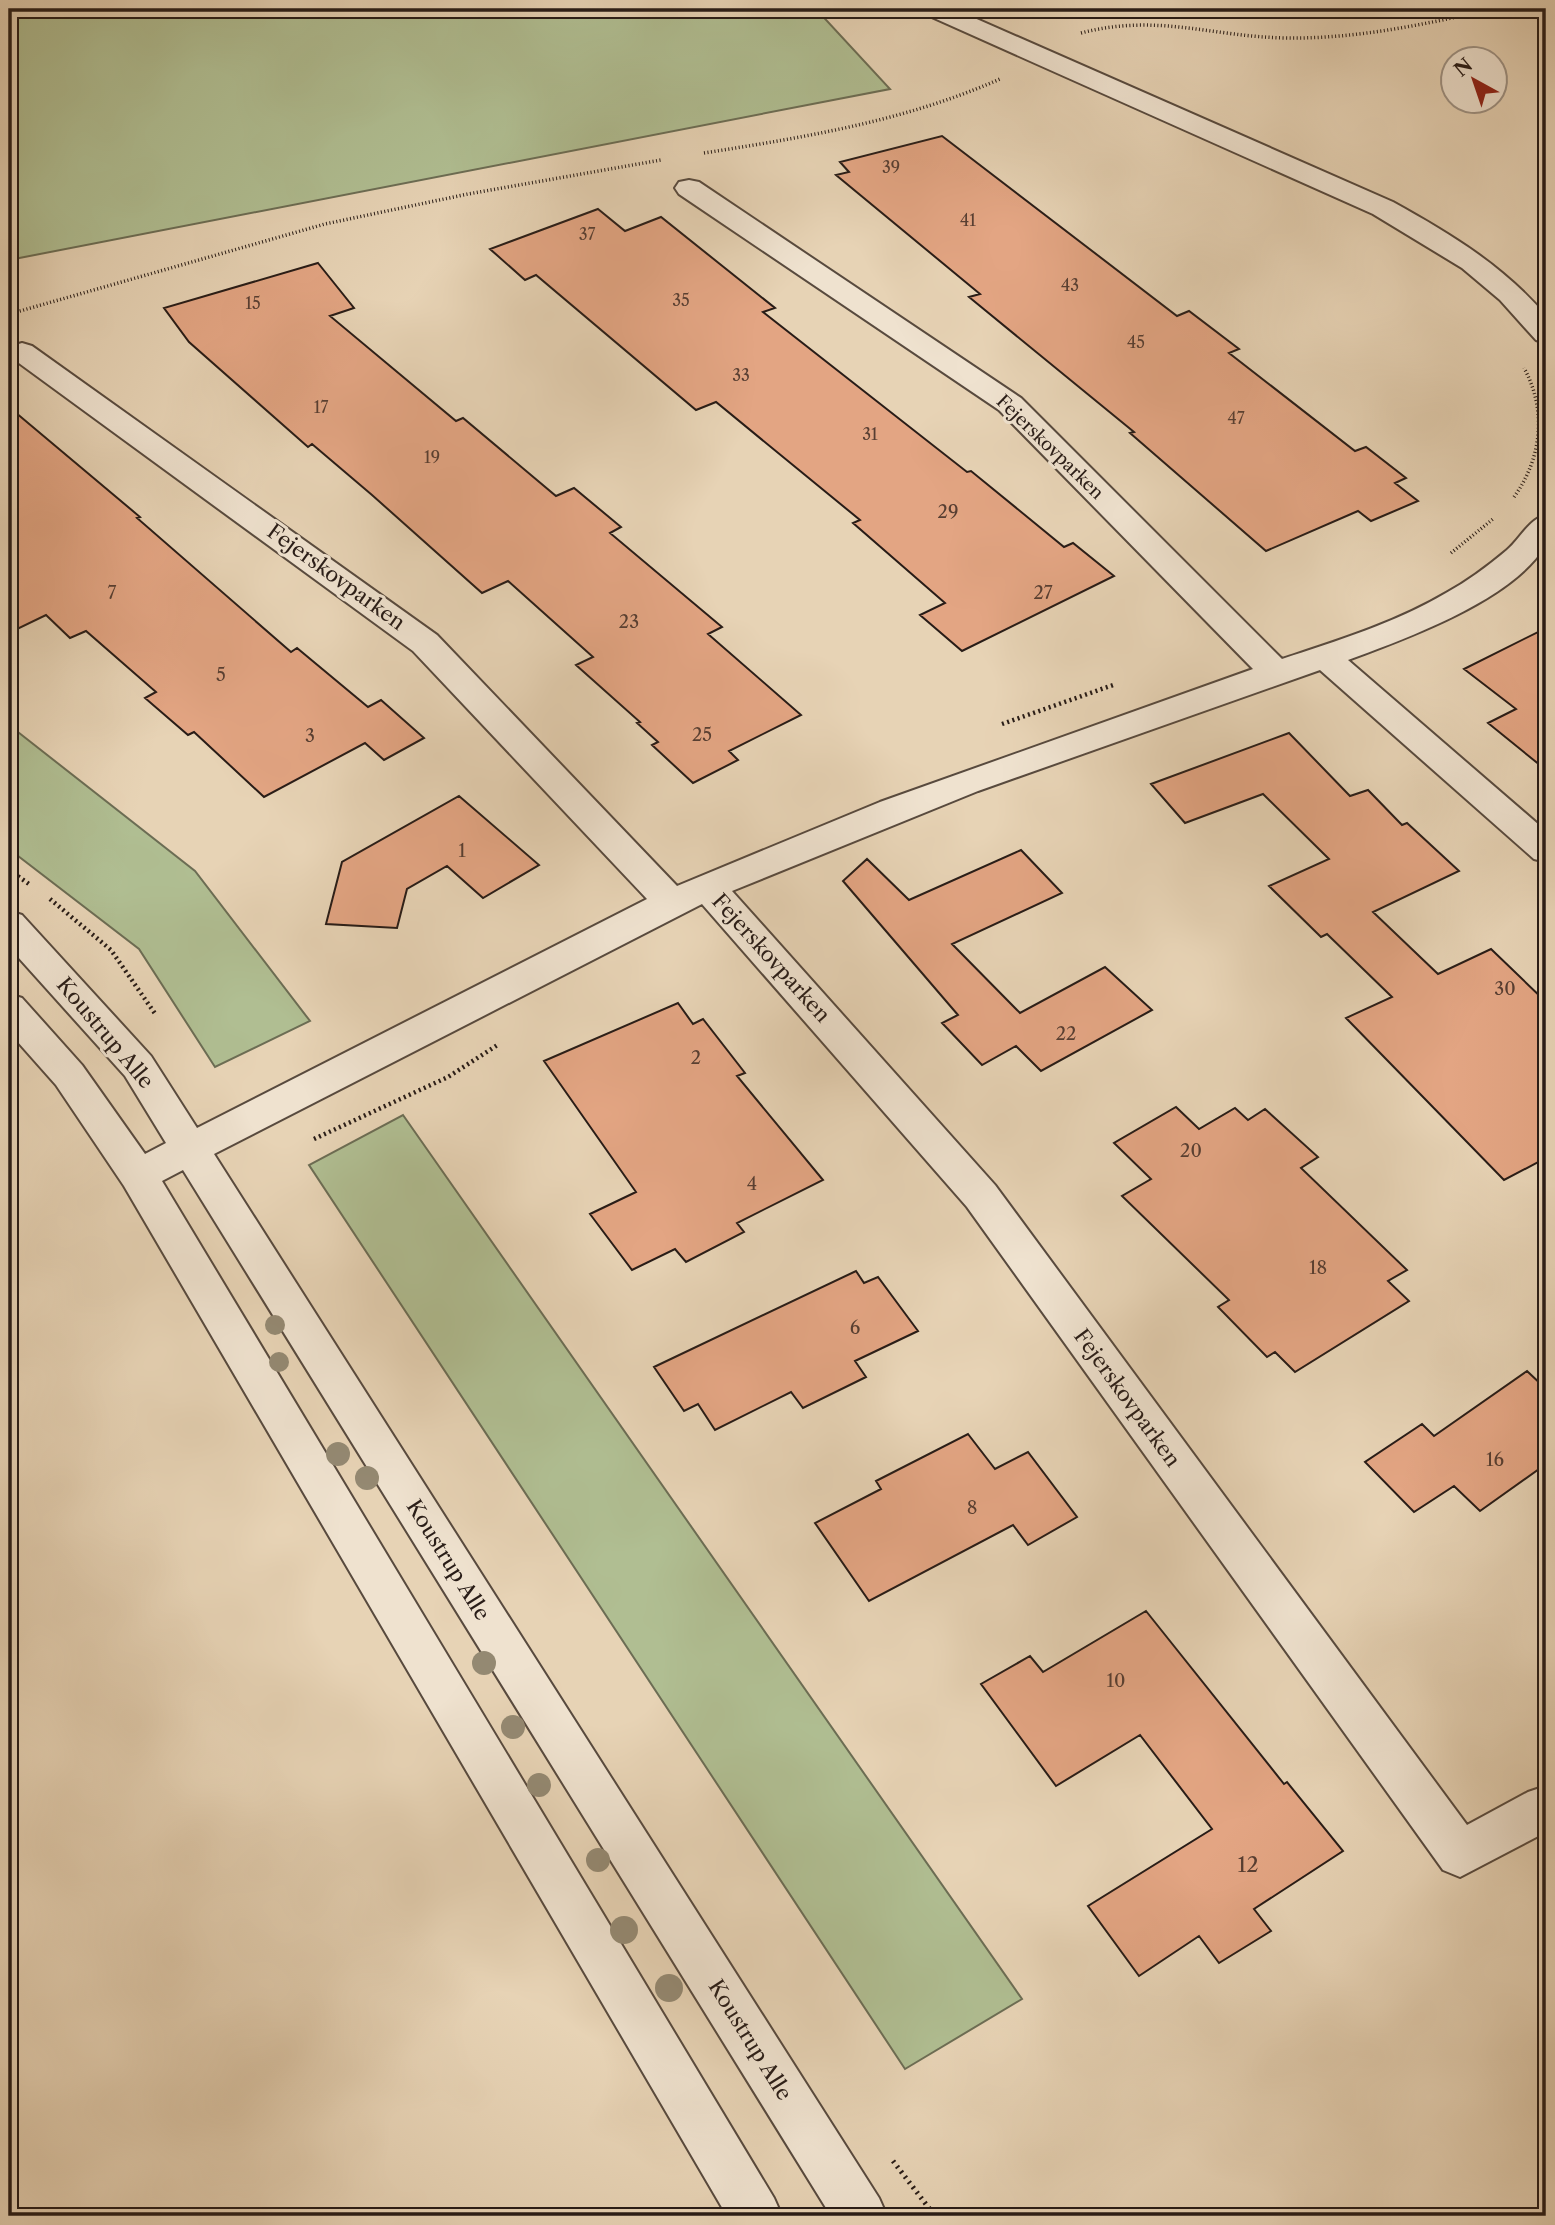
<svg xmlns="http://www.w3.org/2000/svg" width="1555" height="2225" font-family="'Libre Caslon Text',serif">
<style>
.green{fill:#b0be92;stroke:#6c6d54;stroke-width:2}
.building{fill:#e3a583;stroke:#281c17;stroke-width:2}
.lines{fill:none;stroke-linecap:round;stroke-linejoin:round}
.minor-casing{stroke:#584a3e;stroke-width:4}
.path-far2{stroke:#281c17;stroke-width:3.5;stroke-dasharray:1 2.5;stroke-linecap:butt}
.path-far1{stroke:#281c17;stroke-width:4.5;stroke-dasharray:2 3.5;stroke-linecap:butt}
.path{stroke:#281c17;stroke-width:5;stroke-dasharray:2 4.5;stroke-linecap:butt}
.minor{fill:#efe2cf;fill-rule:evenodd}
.tree{fill:#948972}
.labels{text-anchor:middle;stroke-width:6;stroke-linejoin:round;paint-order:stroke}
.far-number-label{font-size:16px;fill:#573e32}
.far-street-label{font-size:18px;fill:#281c17;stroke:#efe2cf}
.number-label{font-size:18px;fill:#573e32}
.street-label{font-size:21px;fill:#281c17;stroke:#efe2cf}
.near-number-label{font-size:21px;fill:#573e32}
</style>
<rect width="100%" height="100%" fill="#e7d3b5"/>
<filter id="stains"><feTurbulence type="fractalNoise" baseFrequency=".00286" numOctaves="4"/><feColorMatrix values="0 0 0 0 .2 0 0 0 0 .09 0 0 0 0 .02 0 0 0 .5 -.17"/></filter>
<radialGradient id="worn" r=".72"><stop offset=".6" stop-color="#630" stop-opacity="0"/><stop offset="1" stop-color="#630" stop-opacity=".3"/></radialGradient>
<path class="green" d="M9,9H816L890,89L9,260Z
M9,725L195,871L310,1021L215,1067L139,949L9,849Z
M403,1115L1022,1999L905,2069L309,1165Z"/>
<path class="building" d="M942,136L1177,316L1189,311L1239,349L1229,353L1355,451L1366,447L1406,478L1395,483L1418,501L1371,521L1358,511L1266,551L1130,433L1134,432L969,297L980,294L836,175L849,172L840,162Z
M598,209L625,231L661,217L775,308L763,312L967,472L971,471L1064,547L1073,543L1114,576L962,651L920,615L945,603L853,523L860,520L716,402L696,410L536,275L525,280L490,249Z
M318,263L354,308L330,316L456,421L463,418L556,496L574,488L621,527L610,533L722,627L708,634L801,715L729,751L738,760L693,783L652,745L658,742L637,723L640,722L576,665L593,657L508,581L482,593L372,495L312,444L308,447L189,342L164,308Z
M9,407L140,517L137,518L291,652L297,648L368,707L381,700L424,738L384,760L365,743L264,797L194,732L188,735L145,698L156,692L86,631L70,638L46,615L9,633Z
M1546,628V770L1488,723L1516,709L1464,669Z
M1289,733L1350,796L1368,790L1402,825L1407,823L1459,871L1373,912L1438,974L1491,949L1546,1002V1158L1504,1180L1346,1018L1392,997L1327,934L1321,937L1269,886L1329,859L1263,794L1185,823L1151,784Z
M459,796L539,865L483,898L447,866L407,889L397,928L326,924L342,862Z
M1021,850L1062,893L952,944L1020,1013L1105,967L1152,1010L1041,1071L1016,1046L982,1065L942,1023L958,1015L843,881L867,859L909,900Z
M678,1003L693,1024L703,1019L745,1073L737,1076L823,1180L737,1223L744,1232L686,1262L675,1249L632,1270L590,1214L636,1192L544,1061Z
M1176,1107L1199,1129L1235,1108L1248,1120L1265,1109L1318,1157L1301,1168L1407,1270L1388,1281L1409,1301L1295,1372L1275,1352L1267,1357L1218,1307L1229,1300L1122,1196L1151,1179L1114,1143Z
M856,1271L864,1283L878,1277L918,1331L855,1361L866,1377L803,1408L791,1392L715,1430L698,1404L684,1411L654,1367Z
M1527,1371L1546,1389V1464L1480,1511L1454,1486L1414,1512L1365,1462L1422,1424L1434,1436Z
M968,1434L995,1469L1028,1452L1077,1517L1028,1545L1013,1525L869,1601L815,1523L881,1489L876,1481Z
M1146,1611L1284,1784L1287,1782L1343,1851L1254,1909L1271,1931L1219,1963L1199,1936L1139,1976L1088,1906L1212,1829L1140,1735L1056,1786L981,1684L1030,1656L1043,1672Z"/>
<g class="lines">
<defs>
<path id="minor" d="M922,9H954L1393,202C1449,233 1504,266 1546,316V343L1536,340L1500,300L1462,268L1373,214L925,14Z
M689,180L699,182L1021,398L1282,659C1337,641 1395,623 1446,593C1468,581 1488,566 1507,550C1521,538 1528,520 1546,515C1546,525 1549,540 1544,547C1512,600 1405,639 1348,660L1546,831V862L1534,859L1320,670L978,791L732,891L995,1185L1467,1825L1528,1792L1546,1786V1832L1460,1877L1443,1870L967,1207L702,904L214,1154L879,2198L887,2216H831L183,1170L162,1181L774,2198L782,2216H727L124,1186L56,1085L9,1032V994L22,998L82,1065L145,1154L166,1143L125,1076L9,947V911L22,915L151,1056L197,1128L647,899L413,651L12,358L9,350L12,346L22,343L32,346L437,635L677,886L880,802L1253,669L999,410L679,194L675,188L679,182Z"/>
</defs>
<use href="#minor" class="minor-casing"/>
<path class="path-far2" d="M886,9L896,14
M1081,33C1158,13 1212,37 1287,38C1357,39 1426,24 1493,9
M704,153C806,137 905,121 1000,79
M13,313L325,224L468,194L661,160
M1514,497C1542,458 1547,410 1524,368
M1451,553L1493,519"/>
<path class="path-far1" d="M1002,724L1116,684
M9,870L29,884
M50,899L111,950L156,1015
M314,1139L448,1077L499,1044"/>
<path class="path" d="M893,2161L935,2216"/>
<use href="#minor" class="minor"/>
</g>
<g class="tree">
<circle cx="275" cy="1325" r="10"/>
<circle cx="279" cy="1362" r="10"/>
<circle cx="338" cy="1454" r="12"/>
<circle cx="367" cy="1478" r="12"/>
<circle cx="484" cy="1663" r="12"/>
<circle cx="513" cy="1727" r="12"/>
<circle cx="539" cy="1785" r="12"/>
<circle cx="598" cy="1860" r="12"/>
<circle cx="624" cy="1930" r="14"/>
<circle cx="669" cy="1988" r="14"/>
</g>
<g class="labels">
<g class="far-number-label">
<text x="891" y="173">39</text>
<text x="968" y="226">41</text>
<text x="587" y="240">37</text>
<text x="1070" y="291">43</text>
<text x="681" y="306">35</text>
<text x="253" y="309">15</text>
<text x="1136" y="348">45</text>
<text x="741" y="381">33</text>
<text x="321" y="413">17</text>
<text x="1236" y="424">47</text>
<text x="870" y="440">31</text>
<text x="432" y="463">19</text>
</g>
<g class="far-street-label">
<text transform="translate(1050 447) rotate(44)" y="6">Fejerskovparken</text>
</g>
<g class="number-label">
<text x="948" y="518">29</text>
<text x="112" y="599">7</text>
<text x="1043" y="599">27</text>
<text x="629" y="628">23</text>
<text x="221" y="681">5</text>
<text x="702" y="741">25</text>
<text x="310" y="742">3</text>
<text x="462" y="857">1</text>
<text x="1505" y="995">30</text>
<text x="1066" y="1040">22</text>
<text x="696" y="1064">2</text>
<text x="1191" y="1157">20</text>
<text x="752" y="1190">4</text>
<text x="1318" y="1274">18</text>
<text x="855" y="1334">6</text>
<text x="1495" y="1466">16</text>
<text x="972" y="1514">8</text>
<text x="1116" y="1687">10</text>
</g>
<g class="street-label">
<text transform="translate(336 577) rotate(36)" y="7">Fejerskovparken</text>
<text transform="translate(771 958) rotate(48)" y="7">Fejerskovparken</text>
<text transform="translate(105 1033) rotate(50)" y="7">Koustrup Alle</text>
<text transform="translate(1127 1398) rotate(54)" y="7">Fejerskovparken</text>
<text transform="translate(448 1560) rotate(58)" y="7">Koustrup Alle</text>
<text transform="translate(750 2040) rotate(58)" y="7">Koustrup Alle</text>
</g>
<g class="near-number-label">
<text x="1248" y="1872">12</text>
</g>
</g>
<rect width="1555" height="2225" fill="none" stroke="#e7d3b5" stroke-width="35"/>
<rect x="10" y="10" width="1534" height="2204" fill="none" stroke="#281c17" stroke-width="3.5"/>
<rect x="18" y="18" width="1520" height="2190" fill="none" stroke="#281c17" stroke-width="2"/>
<g transform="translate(1474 80) rotate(320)"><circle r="33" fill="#efe2cf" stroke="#9f9385" stroke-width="2"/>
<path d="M0-5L12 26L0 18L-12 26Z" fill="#8f2418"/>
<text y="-10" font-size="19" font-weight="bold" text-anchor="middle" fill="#281c17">N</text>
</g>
<rect width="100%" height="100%" filter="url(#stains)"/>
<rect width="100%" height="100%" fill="url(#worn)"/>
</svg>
